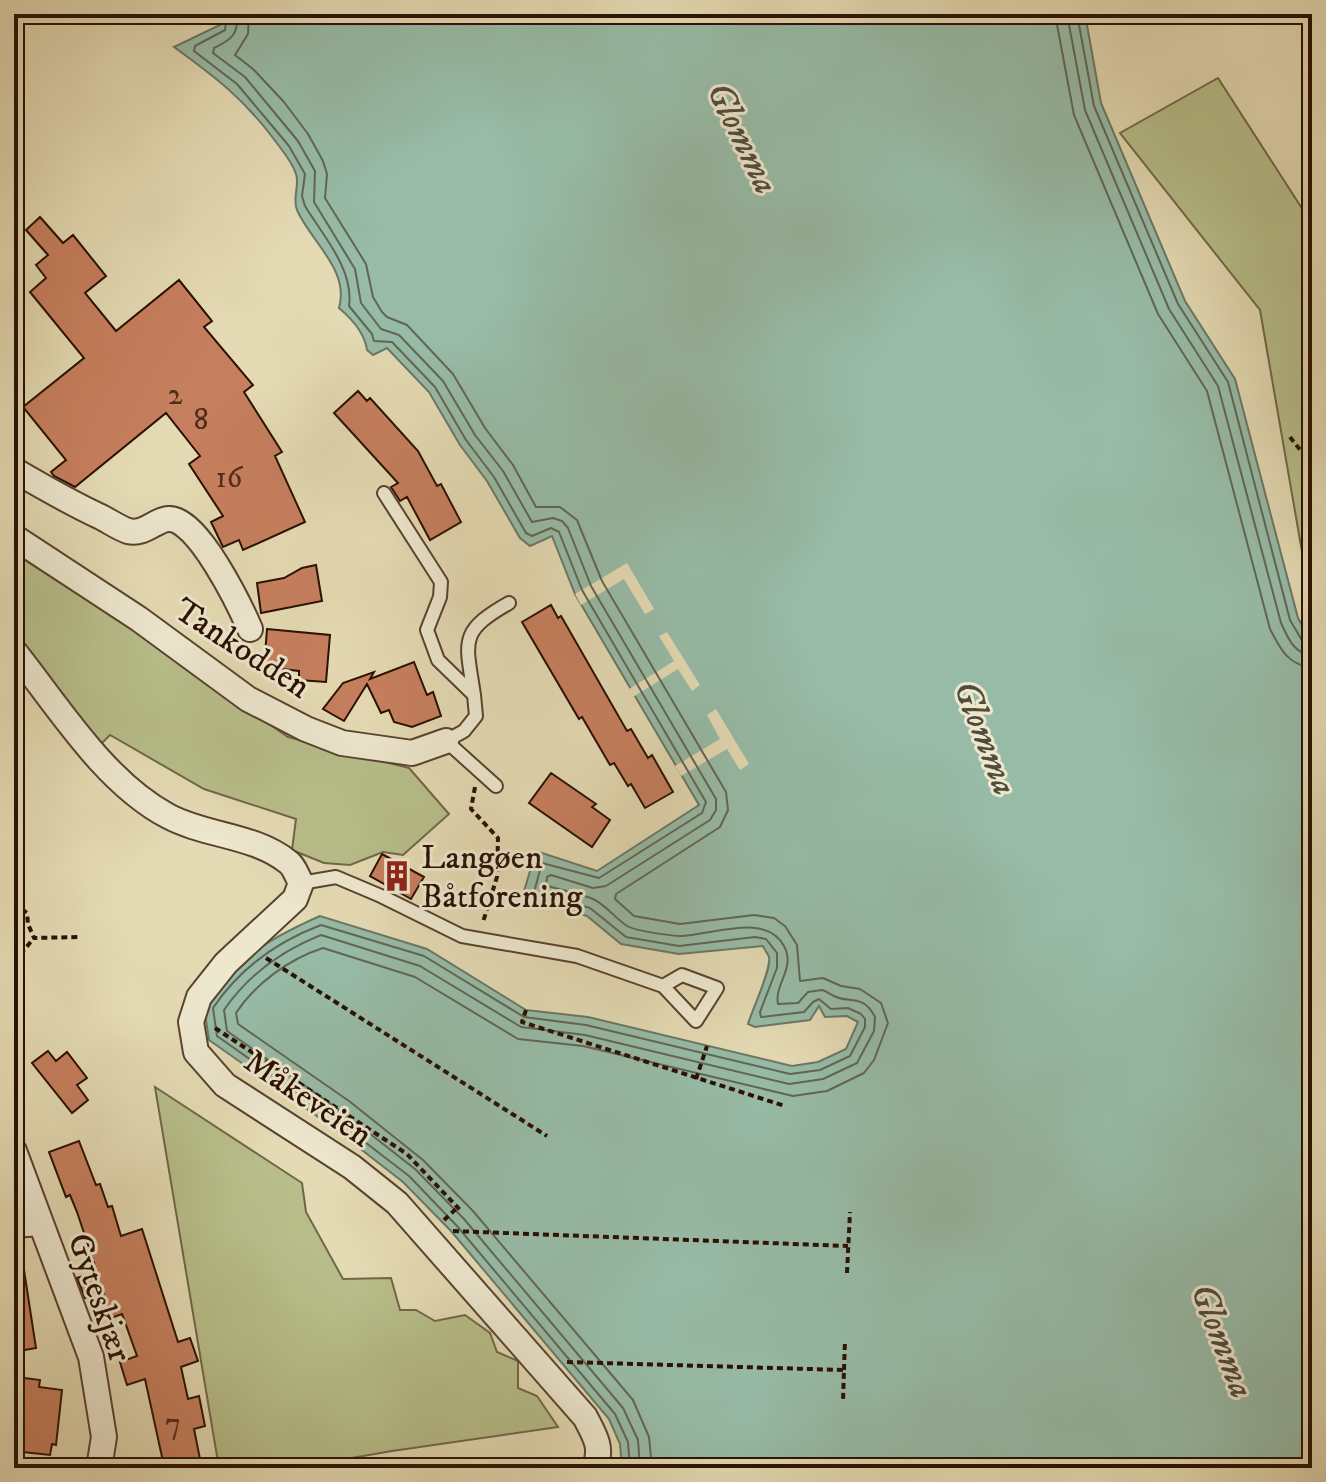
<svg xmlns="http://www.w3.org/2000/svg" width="1326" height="1482" font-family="'IM FELL DW Pica',serif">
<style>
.green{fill:#b7be8a;stroke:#706746;stroke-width:2}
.water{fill:#97bba7;stroke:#6b7765;stroke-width:2}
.pier{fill:#e4dab3}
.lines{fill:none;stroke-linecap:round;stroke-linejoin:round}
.shore{stroke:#606655;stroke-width:2}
.building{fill:#c67f5e;stroke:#2a1003;stroke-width:2}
.lane-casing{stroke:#58422f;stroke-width:16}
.street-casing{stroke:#58422f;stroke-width:28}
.path{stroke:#2a1003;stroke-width:4;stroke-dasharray:6 4;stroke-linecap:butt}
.lane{stroke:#ede7ce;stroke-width:12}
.street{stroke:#ede7ce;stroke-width:24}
.labels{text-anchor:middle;stroke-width:6;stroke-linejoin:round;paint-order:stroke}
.number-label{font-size:30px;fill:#512c1a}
.street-label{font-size:34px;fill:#2a1003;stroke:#ede7ce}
.poi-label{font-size:34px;fill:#2a1003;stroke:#ede7ce;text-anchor:start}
.water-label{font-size:36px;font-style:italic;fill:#504c3c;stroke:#ede7ce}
</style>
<rect width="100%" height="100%" fill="#e4dab3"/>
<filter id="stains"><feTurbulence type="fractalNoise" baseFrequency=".0025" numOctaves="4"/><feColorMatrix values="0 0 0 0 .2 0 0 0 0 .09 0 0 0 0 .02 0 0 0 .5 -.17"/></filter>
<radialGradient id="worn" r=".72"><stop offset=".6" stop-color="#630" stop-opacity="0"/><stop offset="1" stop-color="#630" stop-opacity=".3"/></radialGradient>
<path class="green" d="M1218,78L1312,224V368L1305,375L1312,412V589L1309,592L1260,310L1120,133Z
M14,553L129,627L288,737L409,768L449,814L403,855L383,852L350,865L324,863L292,850L296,819L204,789L110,735L97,748L14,636Z
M155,1087L302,1183L306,1212L343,1279L391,1278L400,1310H416L435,1321L465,1315L490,1333L497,1352L518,1361V1388L537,1396L558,1427L392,1451L294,1468H219Z"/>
<path class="water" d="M219,14H1085L1101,103L1185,301L1235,379L1298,618L1312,643V1468H622L620,1444L609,1419L451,1231L403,1182L331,1126L209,1040L204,1007C238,957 266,940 320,916L427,949L526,1010L588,1017L792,1066L818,1062L846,1049L858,1022L847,1016L825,1017L819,1006L810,1020L755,1027L748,1024C752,1010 772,968 769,957C768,954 764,949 763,946L679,954L621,944L587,916L522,898L536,851L597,871L699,805L575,594L552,536L530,546L520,538L487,481L460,445L429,392L387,348L373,355L367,350C365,334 352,319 339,308C350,270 311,242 297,210C292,198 300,185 296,174C292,161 281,149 273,138C243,98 214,76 174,47L220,25Z"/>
<path class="pier" d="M627,563L654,609L645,614L624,579L581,605L575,594Z
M667,632L700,685L692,691L678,669L633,697L629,689L674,661L659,636Z
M716,709L749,764L740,770L727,749L681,776L675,766L720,739L707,715Z"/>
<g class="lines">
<path class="shore" d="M227,14L225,30L195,46L194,51L237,84L289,146L305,174L302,196L305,206C323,236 354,269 349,306L372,334L374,341L392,342L435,387L466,440L494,477L526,533L532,536L551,528L559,532L582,590L706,802L702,813L599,878L542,863L534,892L590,908L626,937L679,946L755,937L766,939L777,953V968L760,1012L761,1017L804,1012L813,1002L819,999L831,1009L848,1008L861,1014L865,1019V1027L850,1056L820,1070L790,1074L586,1025L524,1017L424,956L321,925C276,942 240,968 213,1008L217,1036L335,1119L409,1176L457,1226L615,1414L628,1442L630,1468
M237,14C239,34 231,40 214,48L213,53L245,77L298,141L315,171L314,202L355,269L361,303L381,329L399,335L443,381L475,435L503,471L532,522L553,518L562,521L568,528L591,586L716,799V810L710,820L606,886L593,888L551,875L547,877L546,885C561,891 578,892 593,899C606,905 615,918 627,926C636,931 670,936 682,936C713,935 766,912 784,946C796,968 774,984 778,1004L798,1003L808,992L822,990C826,991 830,994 834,996C849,1004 863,993 875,1017L874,1031L857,1063L823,1079L789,1084L585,1035L521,1027L420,966L321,935C281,951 248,975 224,1010L227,1031L341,1111L415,1169L464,1219L623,1408L638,1440L640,1468
M249,14L248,34L235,55L253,69L284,102L308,134L323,161L327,174L325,198L366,264L373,297L382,312L387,317L407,325L453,374L485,428L513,465L536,507H560L577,520L602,581L726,792L728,810L720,827L616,894L615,899L634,916L680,924L754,915L774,918L785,926L797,945L800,981L823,978L841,986L860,989L881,1003L888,1023L874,1060L864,1073L827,1091L793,1096L583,1046L518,1039L415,977L323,948C289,959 256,983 236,1013L238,1024L349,1101L423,1160L473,1211L633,1400L649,1437L652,1468
M1055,14L1074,115L1158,314L1207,391L1270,629C1280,648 1288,666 1312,667
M1067,14L1085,110L1169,309L1218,386L1281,623C1288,638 1294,654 1312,655
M1077,14L1094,106L1178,304L1228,382L1290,620L1303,642L1312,645"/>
</g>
<path class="building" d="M40,217L63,243L73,235L106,276L85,293L116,331L179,280L212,321L204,327L253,385L244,392L282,452L275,456L305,522L243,550L239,540L223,547L211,522L223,516L189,464L200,456L166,413L75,487L54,476L51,472L66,460L23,407L84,358L30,292L46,278L36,265L48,255L26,230Z
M358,391L367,401L370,398L418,451L437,486L441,484L461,522L430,540L407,497L400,501L391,487L398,483L334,413Z
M316,565L322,601L261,613L257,583L284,578L302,568Z
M551,605L558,618L561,616L627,731L631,729L648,758L652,755L673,792L645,808L631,784L628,786L614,763L610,765L582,717L579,719L522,622Z
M267,629L330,635L326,682L299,680V671L264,667Z
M414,662L427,695L433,692L441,716L412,727L394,722L389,710L381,713L367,684L344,721L323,709L343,683L374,672L370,679Z
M551,773L596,804L592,807L610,820L592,847L529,803Z
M382,854L424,877L411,899L370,876Z
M48,1051L56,1061L67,1052L87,1078L77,1085L88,1100L72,1113L32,1063Z
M79,1141L96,1185L100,1184L108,1207L112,1206L121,1236L142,1229L178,1342L190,1338L198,1361L181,1367L188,1399L199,1396L205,1426L194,1429L200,1459L164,1466L145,1379L127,1385L120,1362L137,1356L122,1314L111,1318L103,1292L85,1298L77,1278L97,1272L77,1212L70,1195L66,1197L49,1152Z
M24,1270L36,1348L14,1352V1271Z
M17,1377L40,1380L39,1387L62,1390L56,1445L52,1444L50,1455L23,1452L24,1441L20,1440L24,1406L14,1405Z"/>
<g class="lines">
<defs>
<path id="lane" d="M384,493L441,582L440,597L427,630L438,660L474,695L476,716L464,731L446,741L496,786
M474,695C466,641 458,632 509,603
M301,883L336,877L381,896L462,936L577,956L663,986L696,1021L717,988L682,975L663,986"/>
<path id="street" d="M14,470C43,487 71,503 101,517C109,521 119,528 128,531C145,535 155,520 168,519C197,516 240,606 250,629
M14,537L139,619L248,699L306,729L342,743L412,753L446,741
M14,651C58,706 104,782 168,816C205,836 255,835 288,862C294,866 297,876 301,883L295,899L226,963L199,997L191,1022L196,1052L225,1085L352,1167L397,1203L585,1417C594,1434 604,1449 594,1468
M14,1151L91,1357L104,1437L99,1468
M14,1225L40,1223"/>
</defs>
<use href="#lane" class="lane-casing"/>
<use href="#street" class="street-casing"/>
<path class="path" d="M1290,437L1312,465
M475,787L471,809L498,838L497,877L483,922
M14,903L27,913L28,924L34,938L78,937
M266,958L547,1136
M14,962L34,938
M526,1010L522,1022L785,1106
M215,1028L407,1154L462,1212
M696,1079L707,1046
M444,1220L457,1208
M453,1231L848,1246
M847,1273L850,1212
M567,1362L844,1370L843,1401
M844,1370L845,1340
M841,1468V1459"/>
<use href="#lane" class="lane"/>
<use href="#street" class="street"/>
</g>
<defs>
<symbol id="building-bare" viewBox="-9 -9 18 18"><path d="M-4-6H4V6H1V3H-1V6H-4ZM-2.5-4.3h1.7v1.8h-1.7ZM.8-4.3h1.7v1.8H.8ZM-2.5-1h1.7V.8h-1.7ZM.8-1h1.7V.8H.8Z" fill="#8f2418" stroke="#ede7ce" stroke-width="2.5" paint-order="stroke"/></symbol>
</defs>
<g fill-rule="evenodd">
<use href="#building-bare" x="375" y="854" width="44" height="44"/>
</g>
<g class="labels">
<g class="number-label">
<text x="175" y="404">2</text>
<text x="201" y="429">8</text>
<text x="229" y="487">16</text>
<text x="173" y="1433">7</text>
</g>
<g class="street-label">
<text transform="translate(243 647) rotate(33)" y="12">Tankodden</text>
<text transform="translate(309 1097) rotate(34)" y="12">Måkeveien</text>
<text transform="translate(101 1297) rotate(71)" y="12">Gyteskjær</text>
</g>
<g class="poi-label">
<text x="421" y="868">Langøen<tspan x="421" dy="39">Båtforening</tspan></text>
</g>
<g class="water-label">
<text transform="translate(744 137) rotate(64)" y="13">Glomma</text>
<text transform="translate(987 737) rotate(69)" y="13">Glomma</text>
<text transform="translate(1224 1340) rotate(69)" y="13">Glomma</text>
</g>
</g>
<rect width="1326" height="1482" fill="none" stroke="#e4dab3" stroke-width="48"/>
<rect x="16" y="16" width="1294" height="1450" fill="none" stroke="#2a1003" stroke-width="4"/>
<rect x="24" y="24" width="1278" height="1434" fill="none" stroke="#2a1003" stroke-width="2"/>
<rect width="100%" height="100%" filter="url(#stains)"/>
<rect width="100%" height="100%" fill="url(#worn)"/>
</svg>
